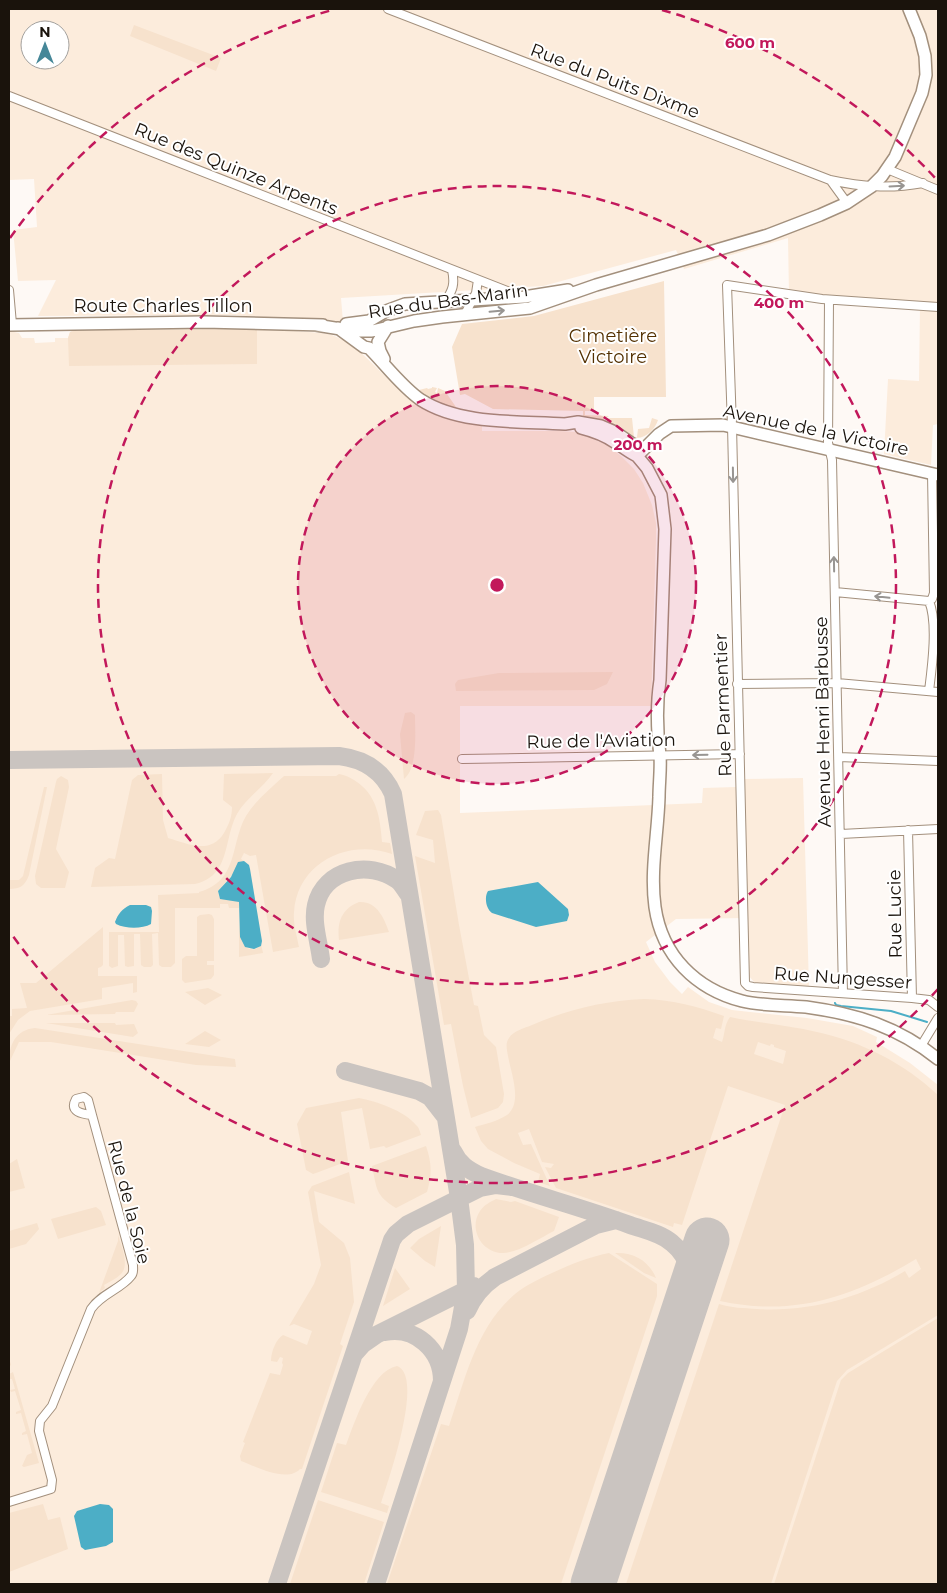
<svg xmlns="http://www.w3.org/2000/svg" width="947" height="1593" font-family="Montserrat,sans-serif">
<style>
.built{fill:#fcecdc;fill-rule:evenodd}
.green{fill:#f7e2cd;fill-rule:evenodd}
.water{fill:#4caec6}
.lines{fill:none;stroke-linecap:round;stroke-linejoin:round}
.stream{stroke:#4caec6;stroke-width:2}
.taxiway{stroke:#cac4c0;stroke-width:18}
.runway{stroke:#cac4c0;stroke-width:45}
.street-casing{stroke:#a3907d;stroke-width:10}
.secondary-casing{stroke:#a3907d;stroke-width:14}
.street{stroke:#fff;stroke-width:8}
.secondary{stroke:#fff;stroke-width:11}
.oneway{stroke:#989592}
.ring{fill:none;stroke:#c2185b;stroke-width:2.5;stroke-dasharray:9 6}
.labels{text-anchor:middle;stroke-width:4;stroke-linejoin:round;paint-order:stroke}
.street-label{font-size:18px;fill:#1a130c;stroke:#fff}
.park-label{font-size:18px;fill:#533000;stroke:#fff}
.centre{fill:#c2185b;stroke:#fff;stroke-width:2.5}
.ring-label{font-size:15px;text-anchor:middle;font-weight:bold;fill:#c2185b;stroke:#fff;stroke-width:4;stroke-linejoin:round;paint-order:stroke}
</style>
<rect width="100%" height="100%" fill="#fef9f5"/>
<path class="built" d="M9,9H938V424L933,425L931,465L884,454L888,379L919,381L920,307L789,295L788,238L684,269L676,250L543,286L341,298L343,322L231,315L38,316L56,280L18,281L13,230L37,227L34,179L9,180ZM30,30H60V60H30Z
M268,329L322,333L332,335L352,344L407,397L418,405L447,419L482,425V431H560L575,432L588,437L607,445L621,456L634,469L643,483L652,505L656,523V539L651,706H460V813L702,803L703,788L736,787L744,779L803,778L809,987L755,983L748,975L747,918L676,919L646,942L655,962L670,982L682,994L688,987L709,1002L732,1010L807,1018L853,1026L877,1037L876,1042L910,1063L938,1085V1584H9V331L19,333L22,338H34L35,343L55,342V338H68L70,332L76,330Z"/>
<path class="green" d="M134,25L221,58L216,71L130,36Z
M664,281L666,397H594V411H585V415L609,416L601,421L583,419V411L493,409L465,394L460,395L452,347L462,324L534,316Z
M257,329V364L69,366L68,338L70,332L76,330Z
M432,387L437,388L435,392L437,393L438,388L445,391L458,410C443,406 429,401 419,390L427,388L428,389L432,388Z
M610,418H632L634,437H637L638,429L649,428L652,418L658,420C655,430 643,441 633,437L608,424L607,419Z
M613,672L607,684L594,690L456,691L455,684L458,680L499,673Z
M411,712L415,715C415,732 418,768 404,779L400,734L405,713Z
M273,773C263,788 246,798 237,814C223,840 231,876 195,884L91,887L95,868L109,858L115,859L132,780L138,775L162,774L163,820L168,838C189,844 210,855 224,833C229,824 232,817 232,807L223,800L224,774Z
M339,774C345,775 349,777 354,780C377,794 380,817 382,842L390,843L392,854C348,838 297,863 294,912C293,924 297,936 299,947L273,952L256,855L250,856L244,853L241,859L244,861L218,891L219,897C226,900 233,899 239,902C240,914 236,947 251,949C256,950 258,948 261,944L263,953L239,957V908H229L228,904H220V908H175V963L171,967H162L159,965L158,933L152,934L153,965L151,967H144L141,965L140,934H134V966L128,967L125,966L124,935H118V966L112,968L109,966V932H159L158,895L199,893V892C239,881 230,844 246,816C255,801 271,788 284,776H336Z
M61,776L68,780L69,787L56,849L69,872L65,888H41L36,884L35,876L56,782L57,779Z
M44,787H47L29,875C25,886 20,889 9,889V880H19L23,876Z
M438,810L441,815L459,925L474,1005L478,1006L484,1035L496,1047L504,1094L503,1102L498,1108L471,1118L463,1086L451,1024L444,1025L415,856L435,863L433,840L416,835L425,811Z
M359,902C377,901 384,918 389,932L339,940C337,923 341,909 359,902Z
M209,914L212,915L214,919V961H207V965H214V975L211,979L185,983L182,980V959L186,956H197V917L200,915Z
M103,927V965L101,967L98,968V976H137V992L133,993V983L102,988V999L30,1011L18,1020L9,1034V1016H12V1009L27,1008L20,983H36Z
M208,988L222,995L205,1005L185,992Z
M644,999C674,1000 696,1006 724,1016L721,1029L716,1028L713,1038L722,1042C725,1034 724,1025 730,1017C759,1023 788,1025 817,1032C862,1042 904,1063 938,1095V1315L847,1370L837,1381L771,1584H626L719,1304C731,1308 744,1308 757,1309C810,1312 860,1298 905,1271L909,1278L921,1269L916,1259C853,1297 794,1317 720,1301L785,1105L728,1086L682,1225L674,1223L673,1227L556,1188L545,1167L551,1168L554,1164L542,1162L529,1129L518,1133L523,1145L531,1144L550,1186L538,1182L540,1174L514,1163L488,1149L481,1141L475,1127C485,1124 498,1121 507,1115C523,1103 511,1073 508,1056C507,1050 505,1043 509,1038C513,1031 525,1028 532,1025C569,1009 604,1001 644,999ZM758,1042L770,1046L771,1044L774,1045V1047L786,1051L783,1064L754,1054Z
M132,1000L136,1001L138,1004L134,1012H116L115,1014L46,1015Z
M46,1023H115L116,1025L134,1024L138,1033L133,1037Z
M35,1028L235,1059L236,1067L196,1065L51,1042H19L9,1063C9,1045 15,1030 35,1028Z
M205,1031L221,1040L209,1047L185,1044Z
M359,1098C376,1101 405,1111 416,1125C419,1127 420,1132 421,1135L386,1148L384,1146L370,1149L362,1108L341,1112L348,1161L316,1173L313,1174L306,1170L297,1124L306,1108Z
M426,1146C432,1163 432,1175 427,1192L396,1208C375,1195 377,1189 372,1166Z
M17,1159L25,1188L9,1192V1164Z
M349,1172L355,1204L314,1191L319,1222L344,1243L350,1258L354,1302L340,1344L343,1346L302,1469H300C287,1483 257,1467 241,1461L240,1456L245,1443L243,1442L270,1373L280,1375L283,1365L282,1363L283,1358L280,1357L277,1362L271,1361C271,1352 276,1339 283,1335L307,1345L312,1331L294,1324L289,1326L314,1284L321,1265L308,1192L312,1186Z
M496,1199L511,1202L515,1201L559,1217L554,1231C540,1238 518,1253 503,1253C482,1253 468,1229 480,1211C484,1205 490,1202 496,1199Z
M96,1207L101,1211L106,1225L58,1239L51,1219Z
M37,1223L39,1229L26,1244L9,1249V1231Z
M441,1226L435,1267L425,1261L410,1248L419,1239Z
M118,1235C121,1245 130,1265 121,1274C116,1279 109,1282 104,1285L105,1288L99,1293L118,1241Z
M609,1253L657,1284V1296L561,1584H387L441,1424L449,1426C465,1380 476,1327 515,1294C526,1285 539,1279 552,1273C571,1264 589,1257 609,1253Z
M615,1253C634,1252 649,1261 656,1278L644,1273Z
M395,1268L410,1289L383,1306Z
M938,1318V1584H774L841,1380L848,1373Z
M9,1358L39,1463L24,1467L22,1466L27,1455L32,1453L27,1434L22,1435V1433L26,1431L21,1413L16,1414V1412L21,1410L15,1391L11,1392L10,1390L15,1389L12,1379H9V1374L13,1372L11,1365L9,1366Z
M397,1366C425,1376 388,1481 381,1503L389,1506L387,1513L321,1492L337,1443L346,1445C354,1424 371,1371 397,1366Z
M318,1500L384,1522L364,1584H290Z
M43,1504L48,1520L60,1517L68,1549L9,1572V1513Z"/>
<path class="water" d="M244,861L249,865L250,869L262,941L261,946L254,949L245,947L240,937L239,902L220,899L218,891L231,877L238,862Z
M538,882L568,909L569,915L567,921L536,927L492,913C486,909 484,897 488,891Z
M130,905H146L151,907L152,911L151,924C142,929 126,929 116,924L115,922C118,914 122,909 130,905Z
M100,1504L109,1505L113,1509V1542L106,1546L85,1550L81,1547L74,1516L77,1511Z"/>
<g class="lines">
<path class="stream" d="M835,1003L836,1005L841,1006L891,1011L927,1022"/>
<path class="taxiway" d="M9,760L339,756C364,759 383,771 393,794L459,1198L465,1245L466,1290L459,1329L376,1584
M321,959C319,942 312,922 316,905C324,869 369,860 397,880C402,883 405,890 409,895
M345,1071L419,1091L430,1097L444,1115
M453,1151C459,1164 468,1170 481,1176C530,1194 581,1207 630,1225C644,1230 661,1233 672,1243C688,1256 693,1275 689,1295
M467,1311C473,1297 482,1286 495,1277L596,1225L616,1220
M385,1332C415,1326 442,1350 442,1381
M355,1353L363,1344L376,1335L474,1286
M277,1584L392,1240L396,1234L408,1224L480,1188L496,1185L512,1187"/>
<path class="runway" d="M593,1584L707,1240"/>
<defs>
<path id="street" d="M388,9L830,180C862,187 890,189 923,183
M9,96L520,296
M887,169L938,190
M831,181L847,203
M9,290L12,324
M829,300L828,443L832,460L843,993
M445,302C453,290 455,284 452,270
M938,307L822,299L727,285L732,426L745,983L748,986L753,987L912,998L929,1000L938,1007
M465,314L476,293L478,280
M835,592L929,601
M929,601L932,599L934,593L932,473
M737,684L837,683L938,692
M929,691C932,667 938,623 929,601
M839,757L938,761
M462,759L740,754
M908,830L912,998
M841,834L938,829
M921,1046L938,1018
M84,1097L88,1100L92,1115C82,1114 69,1112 76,1099Z
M9,1502L51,1489L52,1480L39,1431L40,1421L52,1406L91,1309C101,1294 121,1289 131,1276C134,1273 133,1269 133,1265L92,1115"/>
<path id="secondary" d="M346,324L369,321L386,311L405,304L524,297L568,290
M9,325L204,322L323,325
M316,325L353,331H372L414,321L442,317L530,308L596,285L768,235L820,215L847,203L871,187L882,176L895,157L922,93L926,75L925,56L920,36L909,9
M338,328L364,347L369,348C386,365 401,386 421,400C460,425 519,421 565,424L578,422L601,426L615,432L634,445L637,456L647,468L661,495L665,529L660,680C656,706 657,731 660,756C661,769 659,784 659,797C658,833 650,871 655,907C662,956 696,989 742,1001C762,1006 785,1005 806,1007C857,1014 898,1027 938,1059
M384,359L380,351L378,342L388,326
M581,428C593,431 606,436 616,443C623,447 629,452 637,456
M637,456L659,434L671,426L723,425L938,475"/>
</defs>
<use href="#street" class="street-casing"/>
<use href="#secondary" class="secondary-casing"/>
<use href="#street" class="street"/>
<use href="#secondary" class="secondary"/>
</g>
<defs><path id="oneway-shaft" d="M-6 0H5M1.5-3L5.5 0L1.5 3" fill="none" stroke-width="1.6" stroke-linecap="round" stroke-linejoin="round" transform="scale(1.25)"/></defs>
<g class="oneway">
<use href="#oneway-shaft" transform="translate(897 186) rotate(-3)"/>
<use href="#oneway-shaft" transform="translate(497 311) rotate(-5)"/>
<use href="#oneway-shaft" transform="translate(733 475) rotate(89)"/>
<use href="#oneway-shaft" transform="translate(834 564) rotate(-91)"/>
<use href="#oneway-shaft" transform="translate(882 597) rotate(-174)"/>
<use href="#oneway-shaft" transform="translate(700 755) rotate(179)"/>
</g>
<circle cx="497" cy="585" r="199" fill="#c2185b" fill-opacity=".12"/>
<g class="ring">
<circle cx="497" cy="585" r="199"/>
<circle cx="497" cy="585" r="399"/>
<path d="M938 989A598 598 0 0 1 10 932M10 238A598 598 0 0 1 332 10M662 10A598 598 0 0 1 938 181"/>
</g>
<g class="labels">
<g class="street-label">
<text transform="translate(615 81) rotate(21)" y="6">Rue du Puits Dixme</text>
<text transform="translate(236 169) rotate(22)" y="6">Rue des Quinze Arpents</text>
<text transform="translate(448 301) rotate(-8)" y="6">Rue du Bas-Marin</text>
<text x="163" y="312">Route Charles Tillon</text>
<text transform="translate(816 430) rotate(12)" y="6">Avenue de la Victoire</text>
<text transform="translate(723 705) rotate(-92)" y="6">Rue Parmentier</text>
<text transform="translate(823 722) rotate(-91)" y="6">Avenue Henri Barbusse</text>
<text transform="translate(601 741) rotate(-1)" y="6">Rue de l'Aviation</text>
<text transform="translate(895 914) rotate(-91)" y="6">Rue Lucie</text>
<text transform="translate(843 978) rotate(4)" y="6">Rue Nungesser</text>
<text transform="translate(129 1202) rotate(76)" y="6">Rue de la Soie</text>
</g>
<g class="park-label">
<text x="613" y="342">Cimetière<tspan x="613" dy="21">Victoire</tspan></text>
</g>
</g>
<circle cx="497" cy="585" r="8" class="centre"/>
<g class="ring-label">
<text x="750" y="48">600 m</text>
<text x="779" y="308">400 m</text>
<text x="638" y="450">200 m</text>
</g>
<rect width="947" height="1593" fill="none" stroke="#1a130c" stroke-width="20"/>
<g transform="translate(45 45)"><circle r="24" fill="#ffffff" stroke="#a3a19e"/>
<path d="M0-4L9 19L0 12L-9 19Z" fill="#458798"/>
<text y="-8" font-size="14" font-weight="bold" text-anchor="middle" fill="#1a130c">N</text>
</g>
</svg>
